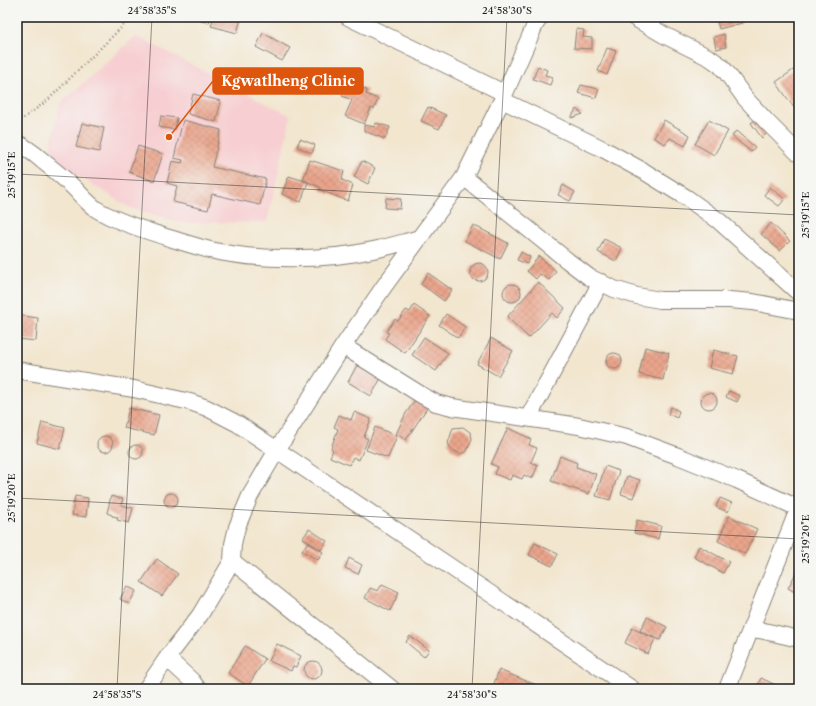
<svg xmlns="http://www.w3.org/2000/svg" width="816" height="706" font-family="'Libre Caslon Text',serif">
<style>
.built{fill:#f7cfd2}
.building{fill:url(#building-cross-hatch)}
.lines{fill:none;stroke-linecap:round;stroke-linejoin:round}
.minor-casing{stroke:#878176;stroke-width:18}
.path{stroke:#878176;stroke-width:2.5;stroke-dasharray:1 3;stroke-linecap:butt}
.minor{stroke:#fff;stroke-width:16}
.ticks{fill:none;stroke:#1c1c1c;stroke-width:1;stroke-opacity:0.45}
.leader{fill:none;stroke:#de560d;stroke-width:1.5}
.callout-dot{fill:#de560d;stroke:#f6f6f2;stroke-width:1.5}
.callout{fill:#de560d;stroke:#de560d;stroke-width:1.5}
.callout-label{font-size:14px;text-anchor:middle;font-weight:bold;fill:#fff}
.neatline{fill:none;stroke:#1c1c1c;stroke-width:1.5}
.ticks-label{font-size:10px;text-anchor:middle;fill:#1c1c1c}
</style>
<defs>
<pattern id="building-cross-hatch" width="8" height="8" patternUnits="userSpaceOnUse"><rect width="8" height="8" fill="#eaa58c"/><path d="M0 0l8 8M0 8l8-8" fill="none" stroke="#c88d78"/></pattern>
</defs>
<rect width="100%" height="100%" fill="#f6f6f2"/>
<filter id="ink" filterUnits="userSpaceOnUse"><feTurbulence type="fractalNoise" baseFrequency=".025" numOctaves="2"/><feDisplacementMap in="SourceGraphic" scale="8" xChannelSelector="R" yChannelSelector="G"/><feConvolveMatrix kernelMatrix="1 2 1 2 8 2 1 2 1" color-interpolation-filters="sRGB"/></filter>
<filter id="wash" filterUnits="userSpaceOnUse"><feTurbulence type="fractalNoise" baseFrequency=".012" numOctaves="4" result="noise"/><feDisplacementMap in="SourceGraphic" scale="16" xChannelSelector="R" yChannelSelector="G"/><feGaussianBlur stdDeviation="0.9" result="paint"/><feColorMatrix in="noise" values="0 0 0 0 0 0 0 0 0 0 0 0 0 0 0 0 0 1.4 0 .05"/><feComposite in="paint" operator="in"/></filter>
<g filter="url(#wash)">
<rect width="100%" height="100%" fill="#f2e6cf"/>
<path class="built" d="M136,36L291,116L267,222L181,223L130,208L48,157L60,104Z"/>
<g id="blocks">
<path class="building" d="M198,17H211L209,23L198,20Z
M214,17H236L241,19L237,33L211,26Z
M716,17H741L742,23L719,29Z
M576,29L584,30L583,37L592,38V49L574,48Z
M263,33L290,48L282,61L256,47Z
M724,34L726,47L716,49L714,37Z
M607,48L616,51L607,75L598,71Z
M538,66L547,70L545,75L553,77L550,85L533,79Z
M799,66V111L797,112L776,82Z
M348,82L367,90L366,94L378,99L374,109L371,108L364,124L345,116L352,100L342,96Z
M581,85L599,89L596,98L578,93Z
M193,94L221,101L216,122L188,114Z
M428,107L446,115L439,129L421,121Z
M576,109L583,114L571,118Z
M161,116L177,118L175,130L159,127Z
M756,119L767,133L762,138L751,123Z
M183,120L221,130L212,167L266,179L260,205L212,194L208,210L173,202L177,186L167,183L172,161L182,163L183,160L174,158Z
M664,120L690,135L685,146L670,138L665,144L654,138Z
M709,120L728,131L714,155L695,144Z
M82,123L104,128L99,152L76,147Z
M376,123L390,127L385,139L364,131V125L375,127Z
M736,131L755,147L751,152L732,136Z
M300,139L315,145L312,153L297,147Z
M138,146L163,154L154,181L129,172Z
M310,160L344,171L342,180L353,185L348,201L320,190V187L303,180Z
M362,161L375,168L368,184L354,177Z
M289,176L308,182L301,202L282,194Z
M563,185L575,192L570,201L558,195Z
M770,187L785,199L779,206L764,195Z
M386,198L401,199L400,209L385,208Z
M771,223L790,241L780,251L761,234Z
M473,225L508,243L500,259L465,241Z
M604,239L622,248L616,261L598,252Z
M521,252L530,257L527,264L517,260Z
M539,256L556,271L549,280L540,274L536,279L527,271Z
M470 272a9 9 0 1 1 18 0a9 9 0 1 1-18 0Z
M428,273L452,290L444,301L421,284Z
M538,282L565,308L557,318L552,313L529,338L507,317Z
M503 293a9 9 0 1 1 18 0a9 9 0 1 1-18 0Z
M414,305L430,316L405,353L385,339L389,333L386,332L395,319L398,321L406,310L410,312Z
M446,314L465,327L458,338L439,325Z
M17,315L38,318L36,341L17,339Z
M424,337L448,353L436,371L412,355Z
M491,338L513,351L498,376L477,364Z
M645,347L669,353L663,380L639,374Z
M713,350L738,356L733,374L709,368Z
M606 361a8 8 0 1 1 16 0a8 8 0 1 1-16 0Z
M357,365L381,378L371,396L348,382Z
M729,391L740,396L737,402L726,397Z
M701 401a8 8 0 1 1 16 0a8 8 0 1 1-16 0Z
M416,399L429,405L406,440L396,434L406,413Z
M671,407L679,411L677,418L668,414Z
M129,408L159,415L154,435L124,428Z
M354,412L371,419L364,437L368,439L359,460L353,457L349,465L330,457L333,450L331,448L338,429L334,427L339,415L351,420Z
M42,422L65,428L60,449L37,443Z
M375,427L397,436L388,458L366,450Z
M463,427L471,433L472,439L467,451L460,454L451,449L448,443L453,428Z
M508,428L531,439L529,445L537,448L531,462L538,465L532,479L524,475L522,479L512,475L510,480L495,474L498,467L491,464Z
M97 444a8 8 0 1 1 16 0a8 8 0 1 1-16 0Z
M129 452a7 7 0 1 1 14 0a7 7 0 1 1-14 0Z
M560,456L577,463L576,467L596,474L589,494L551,481Z
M605,466L619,471L610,500L596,496Z
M627,476L640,480L633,498L621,494Z
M164 500a7 7 0 1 1 14 0a7 7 0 1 1-14 0Z
M75,496L88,498L86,517L72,515Z
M111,496L123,499L121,505L133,508L129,523L117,520L118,517L112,516V515L107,513Z
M720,498L732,503L728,512L716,507Z
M729,516L757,529L745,554L718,541Z
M637,520L661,526L658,539L634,533Z
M309,529L327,541L321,550L303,538Z
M307,543L323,552L318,560L302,551Z
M535,543L558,554L552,566L529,555Z
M699,546L729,562L723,573L694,557Z
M349,558L362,565L358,574L345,568Z
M157,559L178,574L162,596L141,582Z
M797,571L799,573V592L798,594L788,588Z
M382,584L399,592L390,611L365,598L370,588L378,591Z
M127,586L136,591L129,604L120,599Z
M647,617L667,627L660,640L640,631Z
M632,628L655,639L648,654L625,643Z
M410,636L429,650L424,657L406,642Z
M277,644L301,656L296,667L293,666L291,671L269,661Z
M245,646L265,659L248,686L228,673Z
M304 670a9 9 0 1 1 18 0a9 9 0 1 1-18 0Z
M499,670L539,686L538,689H492Z
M761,678L784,689H756Z"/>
</g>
</g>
<g filter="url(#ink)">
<use href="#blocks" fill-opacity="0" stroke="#878176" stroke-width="1"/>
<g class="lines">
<defs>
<path id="minor" d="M348,17L504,93
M633,17L664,35L710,58L720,65L727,73L745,98L768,123L799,154
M502,100L603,149L645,172L687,198L719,221L799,293
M17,143C30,149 38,157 49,166C56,172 63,177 70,184C79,192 86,202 96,209C115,221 142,229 163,236C179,241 194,246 210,250C257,261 325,261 373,250C389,247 404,242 420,238
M464,177L568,261L589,277L614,289L637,296L660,300H729L753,302L799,311
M343,346L423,396L436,403L452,407L579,426L627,437L678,456L737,480L798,508
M17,370L134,389L190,402L207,408L238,424L277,450L632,689
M528,418L601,282
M232,561L392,689
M751,628L799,639
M167,658L192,681L198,689
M146,689L167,658L200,615L232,561L233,544L237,527L250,496L277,450L343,346L385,285L464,177L502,100L535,25L540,17
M727,689L799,507"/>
</defs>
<use href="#minor" class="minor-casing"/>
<path class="path" d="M17,123L48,100L132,17"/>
<use href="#minor" class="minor"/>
</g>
</g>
<path class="ticks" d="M17,174L799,215M17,498L799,539M117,689L152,17M472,689L507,17"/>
<path class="leader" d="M169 137L213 81"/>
<circle class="callout-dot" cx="169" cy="137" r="4"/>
<rect class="callout" x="213" y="68" width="150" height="26" rx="4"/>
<g class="callout-label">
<text x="288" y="86">Kgwatlheng Clinic</text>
</g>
<rect width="816" height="706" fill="none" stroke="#f6f6f2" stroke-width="44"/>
<rect x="22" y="22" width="772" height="662" class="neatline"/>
<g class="ticks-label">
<text x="152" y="14">24°58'35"S</text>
<text x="507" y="14">24°58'30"S</text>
<text transform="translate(11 175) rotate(-90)" y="4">25°19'15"E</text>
<text transform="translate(805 215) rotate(-90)" y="4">25°19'15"E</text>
<text transform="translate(11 498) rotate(-90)" y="4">25°19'20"E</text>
<text transform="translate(805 539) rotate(-90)" y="4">25°19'20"E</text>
<text x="117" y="698">24°58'35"S</text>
<text x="472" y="698">24°58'30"S</text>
</g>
</svg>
